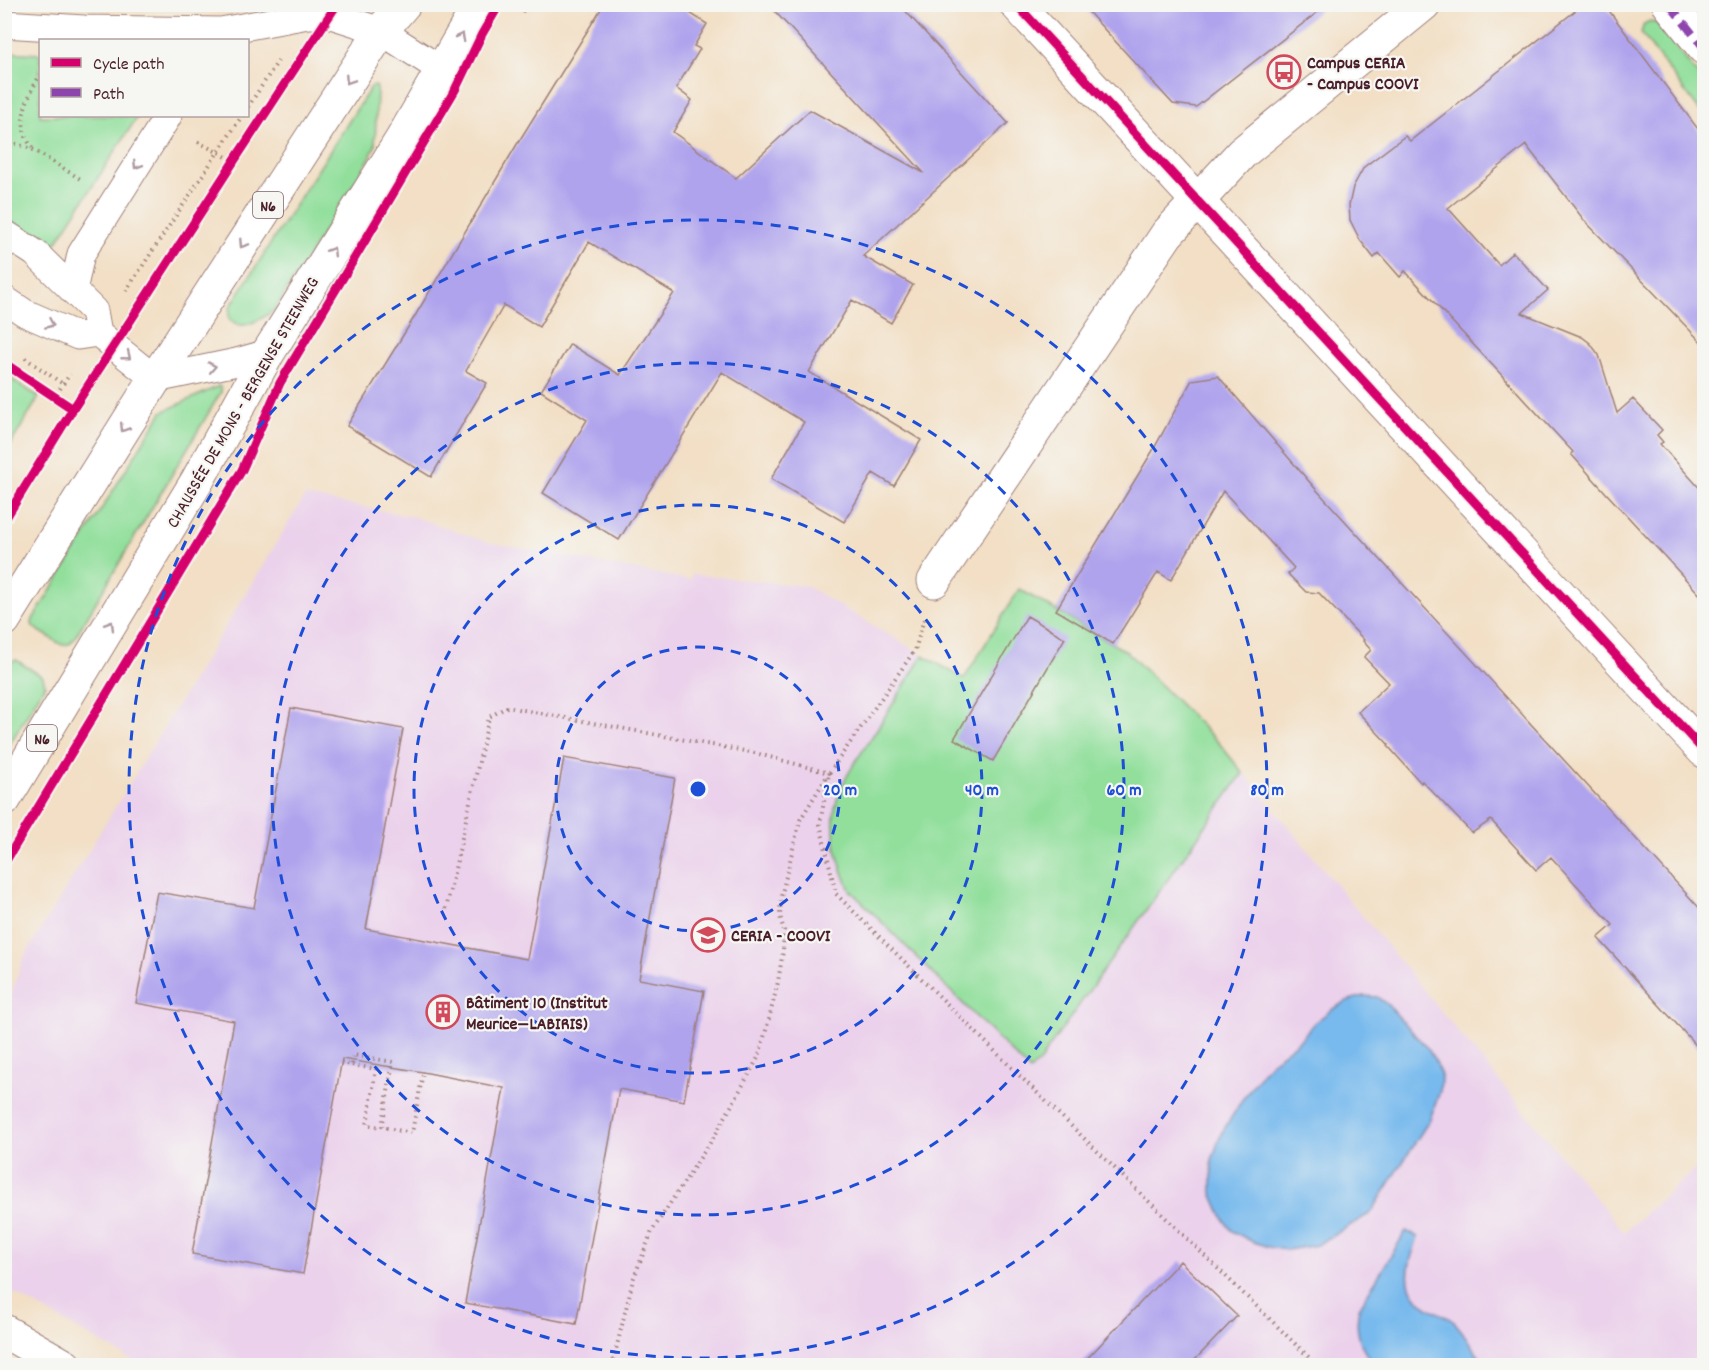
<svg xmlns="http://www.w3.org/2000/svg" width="1709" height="1370" font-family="Dekko,sans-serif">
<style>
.built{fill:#ebd1eb}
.green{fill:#92df9c;stroke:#6e7f64;stroke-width:1.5}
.water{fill:#78baed;stroke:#616c8c;stroke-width:1.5}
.building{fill:#afa3ed}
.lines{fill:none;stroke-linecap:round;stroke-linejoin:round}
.lane-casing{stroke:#9e7f78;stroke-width:29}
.street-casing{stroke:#9e7f78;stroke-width:35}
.secondary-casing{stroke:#9e7f78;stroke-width:35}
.primary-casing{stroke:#9e7f78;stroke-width:35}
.path{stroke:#9e7f78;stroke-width:4;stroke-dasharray:1.5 4.5;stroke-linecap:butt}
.lane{stroke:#fff;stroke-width:27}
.street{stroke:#fff;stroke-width:33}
.secondary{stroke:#fff;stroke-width:33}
.primary{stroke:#fff;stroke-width:33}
.quiet{stroke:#8e44ad;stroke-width:8;stroke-dasharray:15 8;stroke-linecap:butt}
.cycleway-casing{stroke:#f6f6f2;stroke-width:13}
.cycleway{stroke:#d6006c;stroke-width:9}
.oneway{stroke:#ae9aa0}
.ring{fill:none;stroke:#1d4ed8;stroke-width:3;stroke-dasharray:10 8}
.labels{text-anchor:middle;stroke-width:4.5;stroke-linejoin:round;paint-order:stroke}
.shield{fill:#f6f6f2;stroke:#7e6067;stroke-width:1.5}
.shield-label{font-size:16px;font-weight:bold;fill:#4a1f2b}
.poi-label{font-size:18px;font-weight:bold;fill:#4a1f2b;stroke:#f6f6f2;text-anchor:start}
.street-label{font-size:18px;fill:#4a1f2b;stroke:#f6f6f2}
.centre{fill:#1d4ed8;stroke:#f6f6f2;stroke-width:3}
.ring-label{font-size:18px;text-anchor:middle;font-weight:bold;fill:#1d4ed8;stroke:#f6f6f2;stroke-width:4.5;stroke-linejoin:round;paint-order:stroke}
</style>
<rect width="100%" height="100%" fill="#f6f6f2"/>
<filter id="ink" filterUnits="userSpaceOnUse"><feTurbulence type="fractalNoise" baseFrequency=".0167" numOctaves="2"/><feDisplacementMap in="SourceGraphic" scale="12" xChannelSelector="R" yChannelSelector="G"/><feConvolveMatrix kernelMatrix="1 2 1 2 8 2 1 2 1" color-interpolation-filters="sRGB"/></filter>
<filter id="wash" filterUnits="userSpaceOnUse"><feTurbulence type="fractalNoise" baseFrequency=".008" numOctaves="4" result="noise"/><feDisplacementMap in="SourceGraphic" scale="24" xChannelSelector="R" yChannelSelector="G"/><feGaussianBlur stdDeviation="1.35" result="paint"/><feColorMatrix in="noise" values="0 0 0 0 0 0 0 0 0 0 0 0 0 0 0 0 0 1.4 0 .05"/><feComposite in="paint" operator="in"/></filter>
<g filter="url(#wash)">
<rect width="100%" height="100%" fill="#f2dfc5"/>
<path class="built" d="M305,496L414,517L487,542L690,580L692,574L806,586L964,679L1019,589L1127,652L1219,743L1624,1232L1704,1161V1365L142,1366L5,1288V1013L23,959Z"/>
<path class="green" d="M1650,21L1656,23L1704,82V112L1699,110L1641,33L1644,24Z
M5,52L40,54V116H138L52,249L5,217Z
M376,86L377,89L375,146L370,158L275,309C267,316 253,324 243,325C237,326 233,322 229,319L230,307L371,87Z
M5,375L39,397L5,454Z
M219,386L221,388V392L74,639L69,644L62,645L33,627L32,623L33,619L162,412Z
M1019,589L1127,652L1219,743L1243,773L1043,1056L1044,1057L1030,1071L850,890C839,864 832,843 834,815C837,783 861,755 877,729C893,704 908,680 923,655L964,679Z
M16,660L43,677L45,685L5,752V670L10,662Z"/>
<path class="water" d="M1363,996L1377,997L1388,1005L1428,1049L1437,1064L1441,1076L1440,1091L1430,1119L1371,1213L1317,1245L1287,1250L1268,1247L1251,1241L1232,1231L1224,1220L1212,1193V1160L1221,1134L1242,1100L1265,1069L1275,1059L1300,1040L1314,1023L1333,1009L1347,1001Z
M1406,1231L1418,1237C1409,1263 1398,1289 1428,1307C1437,1313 1447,1315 1455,1323C1469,1337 1473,1356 1491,1365L1375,1366C1360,1349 1354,1330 1359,1308Z"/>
<g id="blocks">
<path class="building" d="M604,4H676L707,24L694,46L700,49L676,88L692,100L673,132L736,178L810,110L924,173L768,4H899L1008,123L863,256L913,285L891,323L852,300L809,372L921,440L894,486L873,473L844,522L771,479L804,422L722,372L619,540L543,493L587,420L541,391L570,344L620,375L674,293L589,242L539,327L504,305L466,371L487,383L431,477L347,426L415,316L516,146Z
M1081,4H1328L1196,107L1173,104Z
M1584,4H1604L1704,137V345L1584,220L1526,145L1448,208L1499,265L1513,252L1548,290L1522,313L1582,337L1590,343L1599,355L1617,413L1633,399L1662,430L1657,435L1663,442L1660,444L1704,493V599L1606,493L1571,454L1573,452L1405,271L1400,277L1379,253L1374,258L1360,240L1350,220L1349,205L1353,187L1364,167L1405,136L1410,141Z
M1218,376L1313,486L1704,913V1054L1598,938L1613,925L1551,857L1536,870L1491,820L1472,833L1422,781L1421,783L1388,746L1389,745L1358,712L1389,683L1364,657L1371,650L1363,641L1364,640L1319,593L1306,592L1288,574L1294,568L1223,491L1171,580L1158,572L1113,644L1056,610L1152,452L1192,380Z
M1027,616L1065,638L993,761L954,739Z
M291,708L403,729L366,929L527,959L564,758L675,778L639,979L704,991L684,1101L619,1089L576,1324L465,1303L504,1088L423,1072L342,1059L303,1274L192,1254L234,1021L136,1003L157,892L254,908Z
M1180,1261L1237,1316L1190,1365H1081Z"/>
</g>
</g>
<g filter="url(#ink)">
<use href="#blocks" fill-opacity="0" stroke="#9e7f78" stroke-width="1.5"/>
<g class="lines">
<defs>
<path id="lane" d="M4,24L84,29L221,31L308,15H331L381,31L443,71
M4,233L35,253L94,311L98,333L155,379L237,362L268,353
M73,291L81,254L168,116
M4,299L25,313L78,336L98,333"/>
<path id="street" d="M1669,4L1704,48
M934,581L1167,234L1242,153L1424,4
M4,1331L65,1366"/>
<path id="secondary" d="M1016,4L1704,751"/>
<path id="primary" d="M4,620L155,379L381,31L404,4
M4,800L197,481L268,353L402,139L480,4"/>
</defs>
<use href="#lane" class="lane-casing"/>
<use href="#street" class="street-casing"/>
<use href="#secondary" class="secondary-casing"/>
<use href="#primary" class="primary-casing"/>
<path class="path" d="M522,12L527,4
M248,107L278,61
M4,140L32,149L82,180
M198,142L240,164
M32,148C29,143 25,136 24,130C20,111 31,91 40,75
M126,291L242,116
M25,358L63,384
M60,389L70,374
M924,619L915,650L829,773L820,824L836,894L1022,1078L1318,1366
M446,909L489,717L507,707L755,753L829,773L800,820L781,897L780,916L784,931L783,951L778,982L769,1019L759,1056L717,1132L652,1231L633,1280L612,1366
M341,1063L352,1065L353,1055L393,1062L382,1127L412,1133L423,1072
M352,1065L376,1069L367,1125L382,1127"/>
<use href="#lane" class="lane"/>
<use href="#street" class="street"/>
<use href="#secondary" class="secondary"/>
<use href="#primary" class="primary"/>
<path class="quiet" d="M1669,4L1704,48"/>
<defs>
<path id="cycleway" d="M1016,4L1704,751
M4,363L73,409L234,161L337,4
M4,521L73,409
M4,864L242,470L280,383L455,90L482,34L496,10L497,4"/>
</defs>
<use href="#cycleway" class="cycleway-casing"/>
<use href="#cycleway" class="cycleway"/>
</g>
<defs><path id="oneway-chevron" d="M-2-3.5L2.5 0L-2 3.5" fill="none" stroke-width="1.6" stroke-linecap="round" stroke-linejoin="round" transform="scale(1.5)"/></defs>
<g class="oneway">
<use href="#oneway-chevron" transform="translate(461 37) rotate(-62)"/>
<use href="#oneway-chevron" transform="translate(349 80) rotate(123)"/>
<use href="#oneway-chevron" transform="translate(137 165) rotate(122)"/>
<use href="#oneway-chevron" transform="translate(243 244) rotate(123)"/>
<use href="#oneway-chevron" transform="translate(332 251) rotate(-58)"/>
<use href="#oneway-chevron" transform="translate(50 324) rotate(24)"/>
<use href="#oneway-chevron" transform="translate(127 356) rotate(39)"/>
<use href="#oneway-chevron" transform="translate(212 367) rotate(-11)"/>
<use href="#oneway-chevron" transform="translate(124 428) rotate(122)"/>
<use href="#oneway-chevron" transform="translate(110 625) rotate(-59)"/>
</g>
</g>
<g class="ring">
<circle cx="698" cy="789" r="142"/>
<circle cx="698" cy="789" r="284"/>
<circle cx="698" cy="789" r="426"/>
<circle cx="698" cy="789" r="569"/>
</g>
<defs>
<symbol id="bus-ring" viewBox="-11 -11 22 22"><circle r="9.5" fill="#f6f6f2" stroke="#d1495b" stroke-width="1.5"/><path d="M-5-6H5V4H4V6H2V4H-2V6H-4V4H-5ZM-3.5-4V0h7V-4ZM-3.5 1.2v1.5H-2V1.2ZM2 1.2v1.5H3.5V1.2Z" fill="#d1495b"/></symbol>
<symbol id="university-ring" viewBox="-11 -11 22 22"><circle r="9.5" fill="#f6f6f2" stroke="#d1495b" stroke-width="1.5"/><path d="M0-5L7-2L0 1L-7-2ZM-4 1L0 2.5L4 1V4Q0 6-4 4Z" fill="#d1495b"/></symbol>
<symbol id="building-ring" viewBox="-11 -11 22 22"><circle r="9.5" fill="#f6f6f2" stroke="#d1495b" stroke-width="1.5"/><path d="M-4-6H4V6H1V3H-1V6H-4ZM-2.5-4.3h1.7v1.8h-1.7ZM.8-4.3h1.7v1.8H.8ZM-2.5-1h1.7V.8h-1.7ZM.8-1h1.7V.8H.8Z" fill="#d1495b"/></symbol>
</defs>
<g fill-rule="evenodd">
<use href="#bus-ring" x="1265" y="53" width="38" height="38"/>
<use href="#university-ring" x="689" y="916" width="38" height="38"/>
<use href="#building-ring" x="424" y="993" width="38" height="38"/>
</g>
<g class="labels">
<g class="shield">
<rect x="253" y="192" width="30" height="26" rx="4.5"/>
<rect x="27" y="725" width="30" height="26" rx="4.5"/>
</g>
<g class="shield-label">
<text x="268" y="211">N6</text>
<text x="42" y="744">N6</text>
</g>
<g class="poi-label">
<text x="1307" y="68">Campus CERIA<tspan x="1307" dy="21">- Campus COOVI</tspan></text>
<text x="731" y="941">CERIA - COOVI</text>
<text x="466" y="1008">Bâtiment 10 (Institut<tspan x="466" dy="21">Meurice—LABIRIS)</tspan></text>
</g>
<g class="street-label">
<text transform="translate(242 402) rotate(-60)" y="6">CHAUSSÉE DE MONS - BERGENSE STEENWEG</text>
</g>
</g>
<circle cx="698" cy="789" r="9" class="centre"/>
<g class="ring-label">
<text x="840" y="795">20 m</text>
<text x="982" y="795">40 m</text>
<text x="1124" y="795">60 m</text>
<text x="1267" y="795">80 m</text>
</g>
<rect width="1709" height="1370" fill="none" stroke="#f6f6f2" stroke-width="24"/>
<rect x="39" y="39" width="210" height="78" fill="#f6f6f2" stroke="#b1a0a2" stroke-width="1.5"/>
<rect x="51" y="58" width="30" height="9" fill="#d6006c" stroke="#b1a0a2" stroke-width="1.5"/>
<text x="93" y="69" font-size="18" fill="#4a1f2b">Cycle path</text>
<rect x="51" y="88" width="30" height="9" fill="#8e44ad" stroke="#b1a0a2" stroke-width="1.5"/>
<text x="93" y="99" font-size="18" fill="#4a1f2b">Path</text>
</svg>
